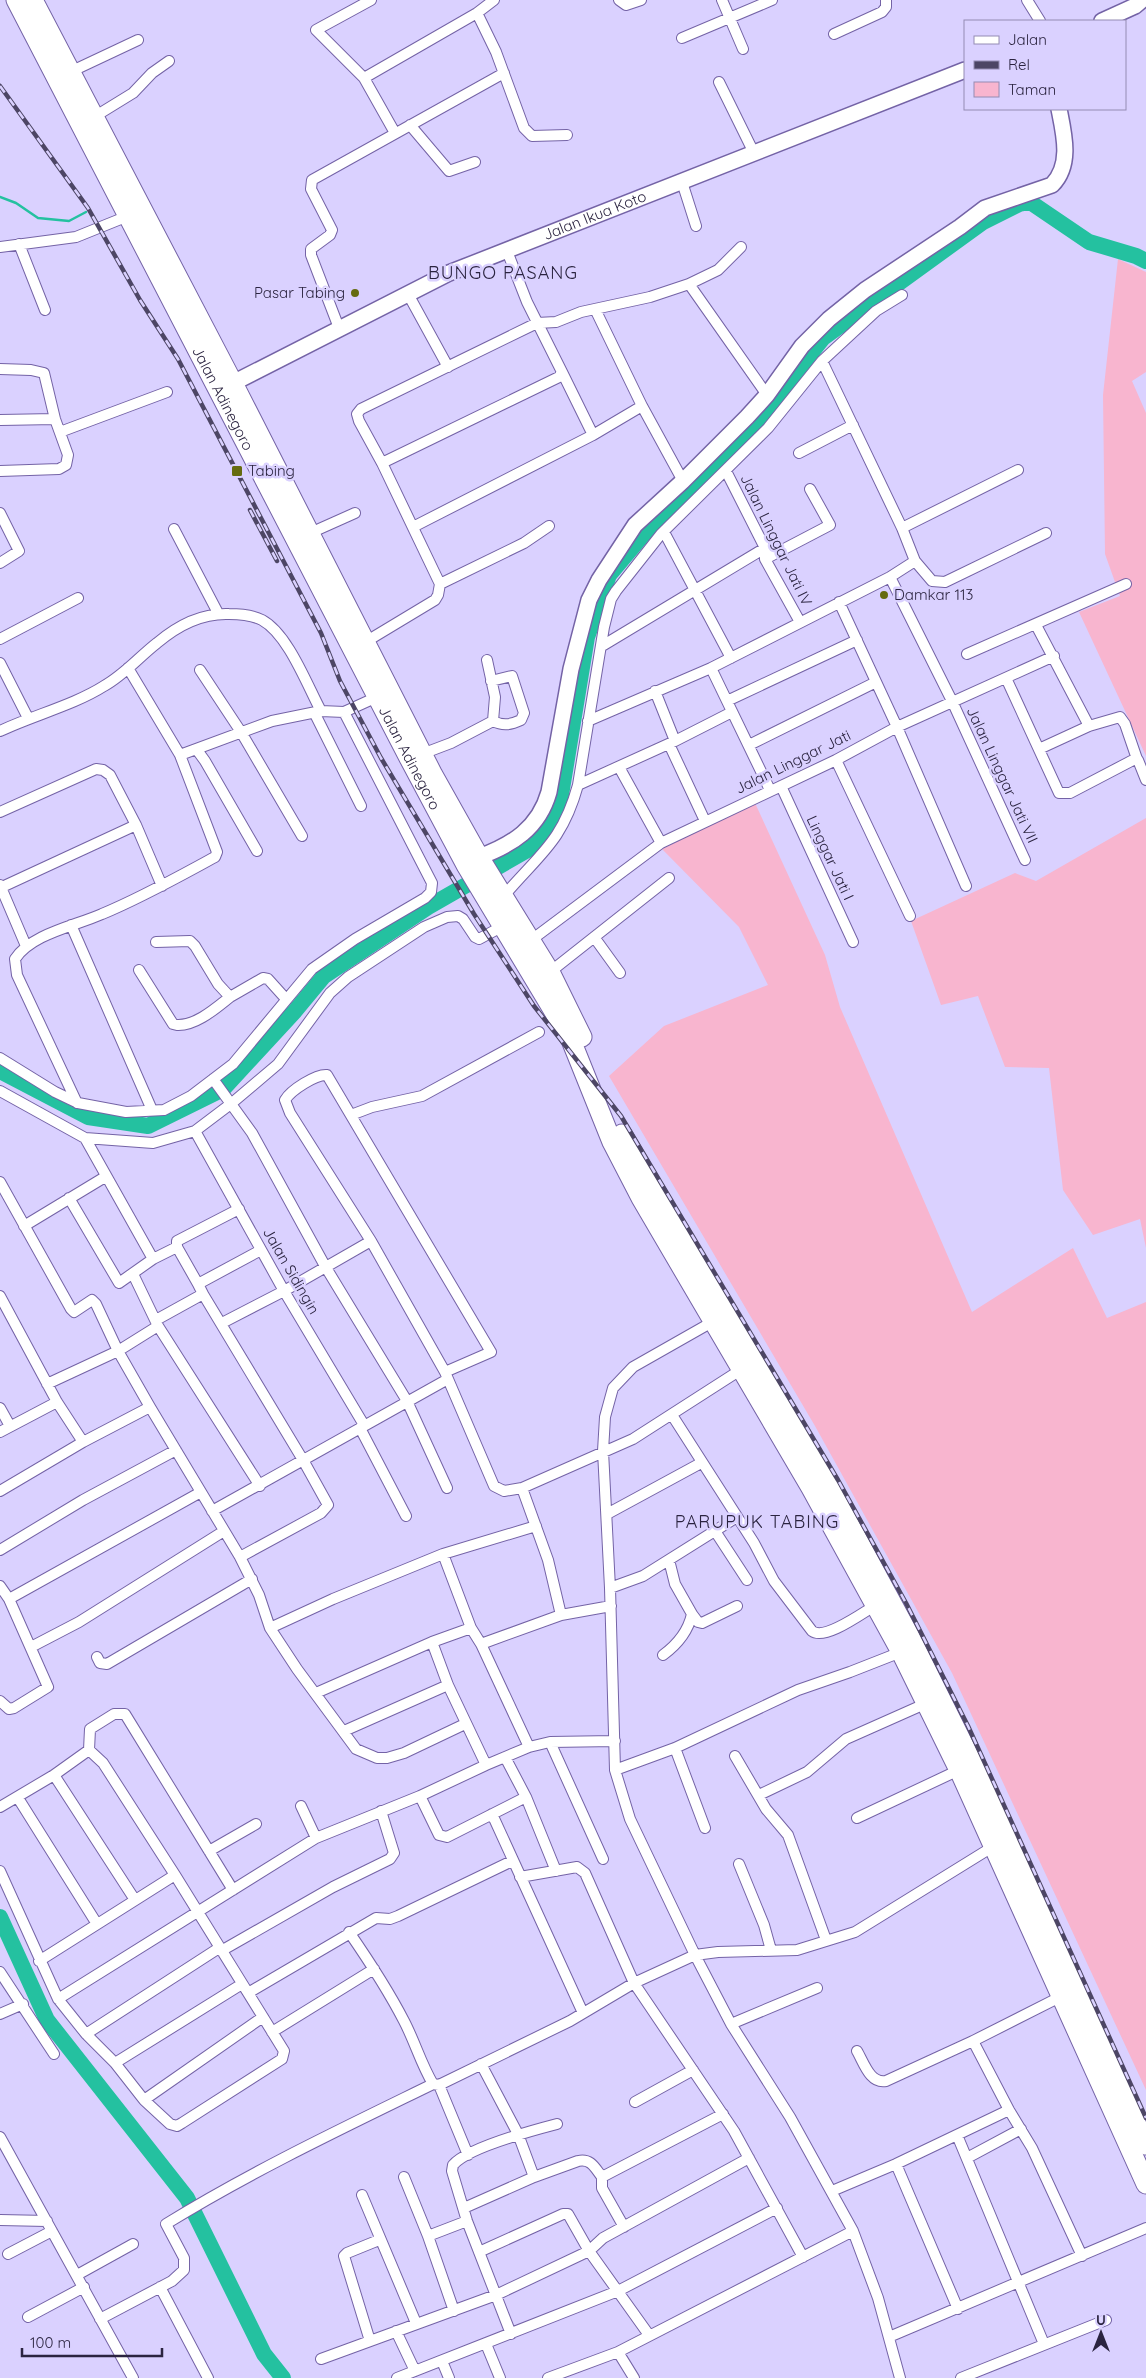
<svg xmlns="http://www.w3.org/2000/svg" width="1146" height="2378" font-family="Quicksand,sans-serif">
<style>
.green{fill:#f8b5cf}
.lines{fill:none;stroke-linecap:round;stroke-linejoin:round}
.stream{stroke:#24c1a0;stroke-width:2.5}
.river{stroke:#24c1a0;stroke-width:16}
.street-casing{stroke:#7463a6;stroke-width:12}
.secondary-casing{stroke:#7463a6;stroke-width:18}
.highway-casing{stroke:#7463a6;stroke-width:21}
.street{stroke:#fff;stroke-width:10}
.secondary{stroke:#fff;stroke-width:15}
.highway{stroke:#fff;stroke-width:19}
.rail-casing{stroke:#4d4665;stroke-width:4.5}
.rail{stroke:#dad1ff;stroke-width:2.5;stroke-dasharray:8;stroke-linecap:butt}
.poi-dot{fill:#656b0f;stroke:#dad1ff;stroke-width:2}
.labels{text-anchor:middle;stroke-width:5;stroke-linejoin:round;paint-order:stroke}
.street-label{font-size:15px;fill:#2b2440;stroke:#dad1ff}
.poi-label{font-size:15px;fill:#2b2440;stroke:#dad1ff;text-anchor:start}
.quarter-label{font-size:18px;letter-spacing:1px;fill:#2b2440;stroke:#dad1ff}
</style>
<rect width="100%" height="100%" fill="#dad1ff"/>
<path class="green" d="M1118,259L1146,272V372L1132,381L1146,413V756L1079,612L1120,596L1105,554L1103,395Z
M755,803L825,955L840,1007L972,1312L1073,1248L1107,1318L1146,1302V2090L952,1673L815,1426L609,1076L664,1026L768,985L739,927L662,849Z
M1146,818V1248L1140,1219L1093,1235L1063,1190L1049,1068L1005,1067L978,996L941,1005L911,921L1015,873L1036,881Z"/>
<g class="lines">
<path class="stream" d="M0,197L16,203L38,218L69,221L86,212"/>
<path class="river" d="M0,1071L88,1117L148,1126L223,1089L295,1011L324,976L428,907L529,849L553,819L560,801L587,637L609,575L647,530L749,431L823,338L983,222L1019,204L1030,202L1089,242L1136,256L1146,261
M0,1917L47,2020L187,2198L264,2354L283,2378"/>
<defs>
<path id="street" d="M371,0L316,30L364,78L395,133
M619,0L626,5L641,0
M722,0L743,49
M1027,0L1040,21
M477,13L496,52L524,128L532,136L567,135
M834,34L882,12L886,7V0
M682,38L772,0
M70,72L138,40
M364,78L477,13L494,0
M719,82L754,153
M94,117L133,93L152,73L169,61
M410,125L449,171L475,162
M682,182L696,226
M19,244L45,310
M0,247L76,237L128,216
M689,284L767,395
M408,294L448,367
M595,309L642,406
M339,328L311,255V249L330,235L332,230L311,189L312,180L504,73
M822,361L902,528
M0,369L31,370L44,373L55,419L68,455L66,465L59,469L0,471
M562,372L593,435
M0,420L55,419
M60,432L167,392
M799,453L853,425
M382,463L559,377L562,372L527,302L507,251
M1018,470L902,528L915,561L932,581L945,582L1046,533
M726,471L765,548V559L800,622
M0,513L19,551L0,563
M413,527L593,435L642,406L683,481
M174,529L218,613
M664,532L731,658
M308,534L355,513
M765,559L830,525L810,489
M890,577L952,701L1025,860
M440,584L524,543L549,526
M839,602L897,727L966,886
M1036,625L1089,726
M0,639L78,598
M362,644L435,600L438,595L440,584L382,463L359,421L357,414L361,409L537,323L556,322L581,312L650,297L689,284L718,270L741,247
M602,646L765,548
M967,654L1126,584
M0,663L28,718
M711,668L770,790
M200,670L241,732L302,836
M1006,678L1059,793H1070L1135,759L1138,760L1146,780
M491,681L512,676L524,713L521,720C510,725 503,726 493,721
M655,691L675,741
M727,701L857,640
M315,714L361,806
M588,721L711,668L890,577L915,561
M0,731C34,715 74,705 104,686C124,675 139,657 157,643C177,626 202,613 229,614C240,614 252,615 262,620C288,634 307,685 321,711L344,712L377,697
M669,744L705,821
M749,745L876,682
M1039,749L1089,726L1120,717L1125,724L1137,759
M197,750L205,761L257,851
M422,754L451,743L493,721L495,697L487,660
M180,755L272,721L321,711
M836,760L910,916
M619,767L661,843
M578,785L675,741L732,712
M781,786L853,942
M0,812L96,769L103,770L110,775L136,825L162,886
M0,885L26,946
M2,887L136,825
M503,897C539,854 562,843 578,785L604,627L611,599L616,591L661,534L768,428L822,361L876,311L902,295
M71,925L152,1110
M594,937L620,973
M530,941L661,843L836,760L897,727L1054,656
M156,942L190,941L195,946L218,984L230,997L263,978L268,979L286,999
M139,970L173,1024L177,1025C196,1026 216,1008 230,997
M550,972L669,878
M0,1058L55,1092L78,1103L126,1112L164,1110L191,1096L233,1064L312,969L355,939L425,898L431,892L432,883L344,712
M213,1079L252,1133L325,1266L407,1401L447,1488
M0,1091L85,1138L153,1143L195,1131L232,1103L278,1064L330,993L348,977L424,927L447,917L458,916L463,919L475,937L479,939L503,926
M77,1103L17,975L15,959C31,934 75,926 102,914C141,898 178,877 215,857L217,852L180,755L128,668
M351,1115L372,1107L422,1096L539,1032
M195,1131L284,1291L364,1425
M85,1138L153,1259
M0,1182L71,1309L74,1312L92,1300L96,1304L118,1351L150,1407L240,1557L259,1595L270,1628L297,1669L356,1749L377,1758H387L404,1753L465,1724
M69,1198L119,1283L153,1259L177,1247
M24,1226L105,1177
M133,1274L158,1326L260,1486
M198,1284L177,1247V1241L239,1209
M203,1294L303,1460L328,1505L321,1513L240,1557
M0,1296L57,1402L83,1442
M156,1320L203,1294L198,1284L261,1250
M714,1321L633,1367L613,1388L605,1417L603,1451L610,1588L615,1770L630,1819L695,1955L731,2024L790,2117L853,2231L878,2298L900,2378
M222,1323L284,1291L371,1241
M448,1379L494,1486L504,1491L522,1488L633,1439L742,1369
M47,1384L118,1351L158,1326
M0,1408L10,1426
M672,1415L754,1543L774,1581L812,1631C825,1641 862,1613 876,1605
M360,1428L406,1516
M0,1432L57,1402
M522,1488L548,1560L561,1615
M0,1491L83,1442L150,1407
M212,1511L448,1379L445,1372L491,1352L327,1075C316,1074 291,1090 285,1100L290,1113L371,1241L445,1372
M607,1514L701,1463
M715,1531L747,1580
M0,1550L83,1500L176,1450
M443,1554L471,1628L481,1644L529,1747
M0,1586L9,1599L48,1687L14,1708L9,1709L0,1701
M610,1588L643,1576L737,1517
M9,1599L201,1492
M692,1614L698,1622L702,1623L737,1606
M270,1628L333,1599L443,1554L536,1526
M432,1642L448,1685L486,1765
M481,1644L561,1615L611,1606
M31,1647L79,1622L224,1531
M663,1655C678,1644 688,1632 692,1614L675,1584L669,1560
M97,1657L100,1663L107,1664L252,1579
M316,1693L432,1642L471,1628
M344,1731L448,1685
M550,1742L615,1741
M675,1748L705,1828
M735,1756L766,1809L788,1835L826,1940
M505,1757L526,1797L556,1871
M615,1770L675,1748L798,1690L850,1672L901,1652
M54,1775L135,1900
M759,1795L807,1772L846,1739L927,1703
M420,1796L439,1835L447,1837L526,1797
M18,1798L97,1924
M301,1806L316,1838
M0,1807L54,1775L89,1750L90,1729L114,1714H125L233,1890
M492,1814L583,2013
M857,1818L959,1770
M209,1851L256,1824
M739,1864L764,1925L771,1950
M0,1871L58,1999L86,2034L115,2063L144,2100L170,2124L177,2126L182,2123L282,2059L284,2051L175,1875L103,1763L89,1750
M520,1877L577,1867L585,1873L634,1983L734,2131L803,2257
M349,1932C369,1961 388,1990 404,2021C415,2042 421,2064 433,2084L439,2085L570,2021L634,1983L695,1955L718,1952L797,1950L855,1932L994,1846
M221,1951L333,1887L390,1859L394,1853L381,1811
M39,1961L175,1875
M0,1972L54,2054
M248,1993L376,1918L390,1919L398,1916L512,1861
M58,1999L316,1838L420,1796L486,1765L529,1747L550,1742L603,1859
M0,2014L23,2004
M731,2024L817,1988
M272,2032L374,1969
M86,2034L219,1948
M973,2041L1009,2110L1032,2148L1082,2256
M857,2051C864,2063 870,2084 886,2081L973,2041L1062,1996
M115,2063L242,1984
M481,2064L518,2134L534,2177
M439,2085L468,2155
M144,2100L263,2017
M635,2102L693,2070
M957,2135L1044,2344
M0,2137L133,2378
M967,2158L1021,2129
M896,2164L958,2309
M404,2177L428,2236
M832,2191L896,2164L1009,2110
M362,2195L416,2323
M464,2208L534,2177L578,2161C591,2158 595,2168 602,2177
M0,2220L47,2221
M624,2227L602,2188V2177L723,2114
M479,2252L563,2214H568L589,2251L649,2335
M8,2254L52,2231
M77,2275L133,2244
M160,2287L208,2378
M454,2311L428,2236L467,2221
M28,2317L84,2287
M100,2319L172,2281L184,2270V2258L166,2224C252,2171 343,2128 433,2084
M396,2331L415,2371
M511,2334L467,2221L452,2171L453,2165C467,2148 534,2130 557,2124
M889,2337L1146,2228
M370,2341L344,2256L347,2253L379,2240
M486,2344L500,2378
M618,2352L634,2378
M321,2359L496,2295L589,2251L603,2238L749,2158
M442,2361L449,2378
M397,2378L618,2291L777,2208
M548,2378L618,2352L853,2231
M961,2378L1106,2320"/>
<g id="secondary">
<path d="M1102,21L1135,6L1142,0"/>
<path id="s1" d="M233,383L449,273L965,70"/>
<path d="M479,857C512,845 539,828 549,792L571,669L589,600L599,580L635,525L683,481L747,417L767,395L802,346L829,319L865,290L960,227L985,208L1052,185C1072,165 1064,134 1059,109"/>
</g>
<g id="highway">
<path id="s2" d="M16,0L410,760L466,865L571,1040L612,1142L641,1198L811,1488L901,1652L959,1770L1146,2184"/>
<path d="M33,0L233,383L433,775L479,857L550,972L582,1037"/>
<path d="M622,1134L826,1481L909,1635L981,1780L1146,2145"/>
</g>
</defs>
<use href="#street" class="street-casing"/>
<use href="#secondary" class="secondary-casing"/>
<use href="#highway" class="highway-casing"/>
<use href="#street" class="street"/>
<use href="#secondary" class="secondary"/>
<use href="#highway" class="highway"/>
<defs>
<path id="rail" d="M0,86L88,208L140,300L178,359L321,633L340,681L381,758L474,914L534,1006L621,1116L838,1480L906,1603L968,1726L1146,2118
M250,510L277,561"/>
</defs>
<use href="#rail" class="rail-casing"/>
<use href="#rail" class="rail"/>
</g>
<g class="poi-dot">
<circle cx="355" cy="293" r="5"/>
<rect x="231" y="465" width="12" height="12" rx="2.5"/>
<circle cx="884" cy="595" r="5"/>
</g>
<g class="labels">
<g class="street-label">
<text dy="5" stroke="none"><textPath href="#s1" startOffset="399">Jalan Ikua Koto</textPath></text>
<text dy="5" stroke="none"><textPath href="#s2" startOffset="449">Jalan Adinegoro</textPath></text>
<text transform="translate(776 540) rotate(64)" y="5">Jalan Linggar Jati IV</text>
<text dy="5" stroke="none"><textPath href="#s2" startOffset="854">Jalan Adinegoro</textPath></text>
<text transform="translate(793 762) rotate(-26)" y="5">Jalan Linggar Jati</text>
<text transform="translate(1002 775) rotate(65)" y="5">Jalan Linggar Jati VII</text>
<text transform="translate(830 858) rotate(65)" y="5">Linggar Jati I</text>
<text transform="translate(291 1271) rotate(60)" y="5">Jalan Sidingin</text>
</g>
<g class="poi-label">
<text x="345" y="298" text-anchor="end">Pasar Tabing</text>
<text x="248" y="476">Tabing</text>
<text x="894" y="600">Damkar 113</text>
</g>
<g class="quarter-label">
<text x="503" y="279">BUNGO PASANG</text>
<text x="757" y="1528">PARUPUK TABING</text>
</g>
</g>
<rect x="964" y="20" width="162" height="90" fill="#dad1ff" stroke="#948cb3"/>
<rect x="974" y="36" width="25" height="8" fill="#ffffff" stroke="#948cb3"/>
<text x="1008" y="45" font-size="15" fill="#2b2440">Jalan</text>
<rect x="974" y="61" width="25" height="8" fill="#4d4665" stroke="#948cb3"/>
<text x="1008" y="70" font-size="15" fill="#2b2440">Rel</text>
<rect x="974" y="82" width="25" height="15" fill="#f8b5cf" stroke="#948cb3"/>
<text x="1008" y="95" font-size="15" fill="#2b2440">Taman</text>
<g transform="translate(1101 2333)" stroke="#dad1ff" stroke-width="4" paint-order="stroke">
<path d="M0-4L9 19L0 12L-9 19Z" fill="#2b2440"/>
<text y="-8" font-size="14" font-weight="bold" text-anchor="middle" fill="#2b2440">U</text>
</g>
<path d="M22 2348v8h140v-8" fill="none" stroke="#2b2440" stroke-width="2.5"/>
<text x="30" y="2348" font-size="15" fill="#2b2440" stroke="#dad1ff" stroke-width="4" paint-order="stroke">100 m</text>
</svg>
